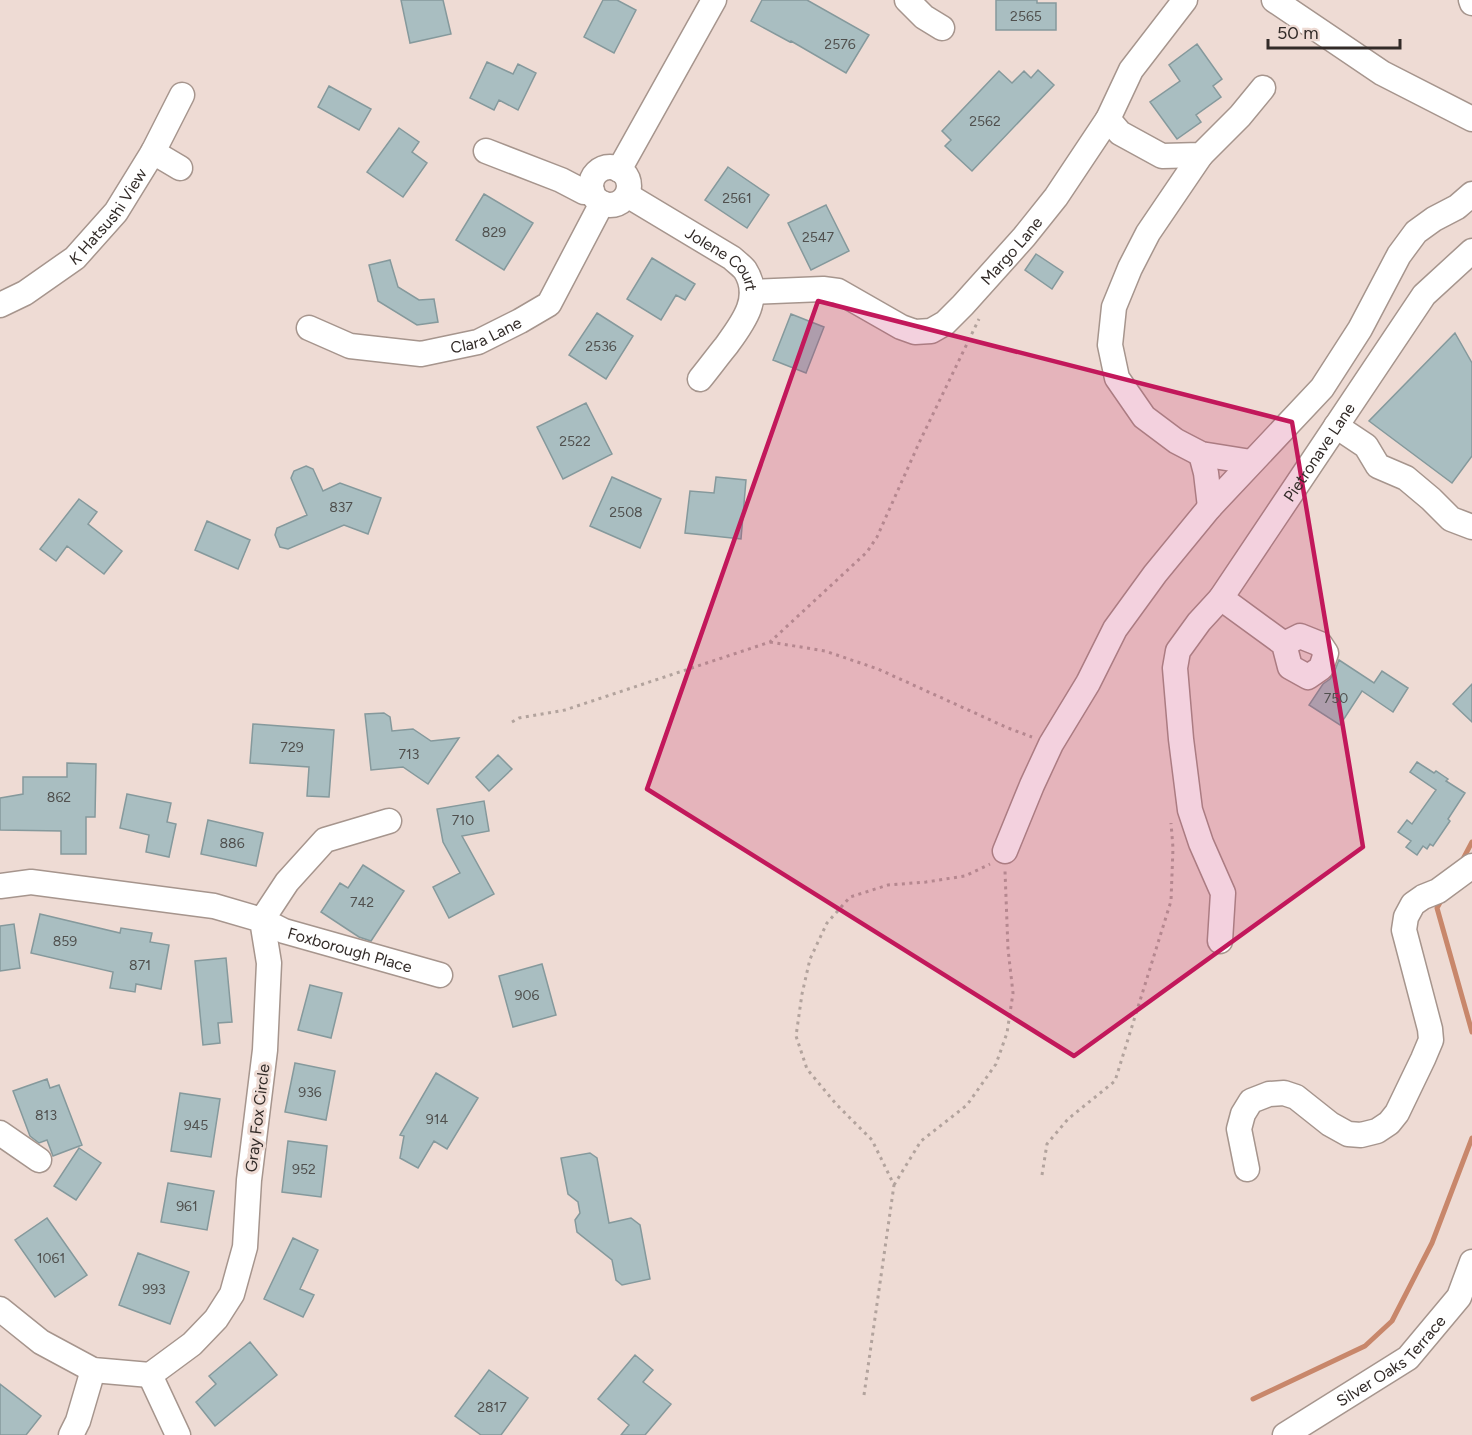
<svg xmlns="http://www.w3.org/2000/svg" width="1472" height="1435" font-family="Figtree,sans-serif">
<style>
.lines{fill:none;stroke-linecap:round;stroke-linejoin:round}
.stream{stroke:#c8876b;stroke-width:5}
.building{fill:#a9bec1;stroke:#85999c;stroke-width:1.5}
.minor-casing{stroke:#a6958d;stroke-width:27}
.path{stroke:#b2a39d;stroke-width:3;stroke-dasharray:3 4.5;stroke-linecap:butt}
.minor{stroke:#fff;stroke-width:24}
.marked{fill:#c2185b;fill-opacity:0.2;stroke:#c2185b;stroke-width:4.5;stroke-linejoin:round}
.labels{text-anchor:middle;stroke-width:6;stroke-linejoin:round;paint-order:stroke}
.number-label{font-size:14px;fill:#50504e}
.street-label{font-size:16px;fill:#322b28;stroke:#eedbd4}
</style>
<rect width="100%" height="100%" fill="#eedbd4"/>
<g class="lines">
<path class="stream" d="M1462,861L1472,842
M1442,899L1437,908L1472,1032
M1253,1399L1365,1346L1392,1321L1432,1243L1472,1138"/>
</g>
<path class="building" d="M401,0H443L451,34L410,43Z
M603,0H617L636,10L614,53L584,37Z
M762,0H807L869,35L846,73L791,41L790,42L751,21Z
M996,0H1037V3H1056V30H996Z
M1197,44L1222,79L1213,86L1221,97L1196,115L1201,122L1177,139L1150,102L1180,81L1169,65Z
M487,62L513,74L518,64L536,73L518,110L499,100L494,110L470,98Z
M1038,70L1054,85L972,171L945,146L951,140L942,131L999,71L1012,83L1024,71L1031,78Z
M329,86L371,109L359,130L318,107Z
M399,128L419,142L412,152L427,163L403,197L367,172Z
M728,167L769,195L747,228L705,200Z
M484,194L533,223L504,270L456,240Z
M826,205L849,251L811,270L788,223Z
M1036,254L1063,272L1052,289L1025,270Z
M652,258L695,284L685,300L676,295L661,320L627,299Z
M390,260L398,287L419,300L434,299L438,322L417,325L378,301L369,265Z
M597,313L633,336L606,379L569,355Z
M791,314L824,327L806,373L773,360Z
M1455,333L1472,363V456L1452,483L1369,421Z
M586,403L612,454L563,479L537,427Z
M306,466L313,469L323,491L340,483L381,498L368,534L344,525L288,549L280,547L275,535L277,528L307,515L291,478L294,471Z
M612,477L661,499L640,548L590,526Z
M716,477L746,480L741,539L685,533L690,491L714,493Z
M79,499L97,512L88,524L122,551L104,574L67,546L56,561L40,549Z
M207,521L250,540L238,569L195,550Z
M1339,660L1374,683L1382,671L1408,688L1393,712L1362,691L1340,725L1309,705L1323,684L1330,679L1334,673Z
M1472,684V722L1453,704Z
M384,713L390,717L392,731L413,729L431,741L459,738L428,784L403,767L371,770L365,714Z
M253,724L334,730L329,797L307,796L309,767L250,763Z
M498,755L512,769L489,791L476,777Z
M1417,762L1434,773L1436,771L1448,779L1446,781L1465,793L1448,819L1450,821L1433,846L1430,844L1427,849L1423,846L1417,855L1406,847L1411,841L1398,832L1407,820L1412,824L1436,790L1410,772Z
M67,763L96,764L95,817H86V854H61V831L0,830V798L23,794V777H67Z
M127,794L171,803L167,822L176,824L169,857L146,852L149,835L120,828Z
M484,801L489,831L462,836L494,894L449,918L433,887L460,873L443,842L437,809Z
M208,820L263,833L256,866L201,854Z
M363,865L404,891L371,941L359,937L321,912L340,883L348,888Z
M40,914L120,933L121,928L152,933L150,942L169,945L161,989L136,984L135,992L110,988L113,972L31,953Z
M14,924L20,968L0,971V926Z
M226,958L232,1022L218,1023L220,1043L203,1045L195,961Z
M542,964L556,1015L513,1027L499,976Z
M310,985L342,993L331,1038L298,1030Z
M295,1063L335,1071L326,1120L285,1112Z
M436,1073L478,1098L447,1149L434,1141L418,1168L400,1158L404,1136L400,1135Z
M47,1079L50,1088L59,1085L82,1145L53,1156L47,1140L39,1143L30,1136L13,1091Z
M180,1093L220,1099L211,1157L171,1151Z
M288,1141L327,1146L321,1197L282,1192Z
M79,1148L101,1163L76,1200L54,1186Z
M590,1153L597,1158L609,1223L631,1218L640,1225L650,1279L622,1285L616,1280L612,1260L577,1232L575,1220L580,1213L578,1202L568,1194L561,1158Z
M168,1183L214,1191L207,1230L161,1222Z
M47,1218L87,1275L55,1297L15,1240Z
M293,1238L318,1250L300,1289L314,1295L303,1317L264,1299Z
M138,1253L189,1272L170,1324L119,1305Z
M250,1342L277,1375L215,1426L196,1402L216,1384L209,1376Z
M635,1355L653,1370L643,1382L671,1404L645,1435H621L629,1425L598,1399Z
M489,1370L528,1398L501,1435H481L455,1416Z
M0,1384L41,1416L26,1435H0Z"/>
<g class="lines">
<defs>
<g id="minor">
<path d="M907,0L924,17L942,28"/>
<path d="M1274,0L1382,73L1472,119"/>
<path d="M1471,0L1472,3"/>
<path d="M1108,119L1120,133L1162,156L1201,155L1240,116L1263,88"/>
<path d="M486,151L561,180L584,192L592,191"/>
<path d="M153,152L180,168"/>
<path d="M1201,155L1148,233L1130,268L1114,307L1110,345L1117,378L1144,417L1176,441L1201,454L1251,462"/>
<circle cx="610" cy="186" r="19"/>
<path d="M619,170L714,0"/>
<path id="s1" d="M627,195L732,258C736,262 742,266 745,270C763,298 742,324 726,346C717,357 709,368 700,379"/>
<path id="s2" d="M752,292L823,289L838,291L901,327L915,332L931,331L945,323L963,305L1024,237L1056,197L1108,119L1131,70L1185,0"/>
<path id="s3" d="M0,305L25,293L75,258L116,212L153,152L182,95"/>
<path id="s4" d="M309,328L350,346L421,354L478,342L520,321L549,304L602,203"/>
<path d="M1336,426L1366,446L1378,466L1406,478L1431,499L1451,519L1472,527"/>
<path d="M1201,454L1206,473L1210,507"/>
<path id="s5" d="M1284,644L1300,636L1320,644L1326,653L1321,668L1308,677L1290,667L1284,644L1221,598L1424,295L1472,251"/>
<path id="s6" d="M389,821L325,840L287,882L262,920L284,931L440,975"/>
<path d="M1005,851L1032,785L1051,744L1088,683L1115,629L1155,574L1210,507L1322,388L1360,329L1399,255L1416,232L1434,219L1457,207L1472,194"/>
<path d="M0,886L31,882L214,906L262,920L269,963L265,1050L249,1180L245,1247L232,1294L216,1319L192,1344L150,1375L93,1370L41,1342L0,1309"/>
<path d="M1220,941L1223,893L1201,843L1190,810L1181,739L1175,668L1178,651L1199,622L1221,598"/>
<path d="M0,1133L39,1160"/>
<path d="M1247,1169L1239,1129L1243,1114L1251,1101L1269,1094L1284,1093L1296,1097L1330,1124L1348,1134L1361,1135L1377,1131L1389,1123L1397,1113L1423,1059L1431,1040L1430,1029L1404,930L1406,917L1413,904L1423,897L1438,891L1472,866"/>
<path d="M150,1375L178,1435"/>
<path d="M71,1435L78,1421L93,1370"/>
<path id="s7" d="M1285,1435L1408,1358L1459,1297L1472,1262"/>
</g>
</defs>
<use href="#minor" class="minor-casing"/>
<path class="path" d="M770,642L825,651L878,669L1008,728L1032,737
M512,722L519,718L565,710L770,642L867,552L877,537L919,443L979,319
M1042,1175L1047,1144L1068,1119L1115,1081L1171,901L1173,848L1171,823
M894,1185L921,1141L967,1105L996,1064L1007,1033L1013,993L1008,949L1005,871
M864,1395L894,1185L872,1140L836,1104L807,1069L796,1036L802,994L810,959L827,923L850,897L888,885L926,882L965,876L990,864"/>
<use href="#minor" class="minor"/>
</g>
<path class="marked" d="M818,301L1292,422L1363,847L1074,1056L647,789Z"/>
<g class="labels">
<g class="number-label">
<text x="1026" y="21">2565</text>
<text x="840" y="49">2576</text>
<text x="985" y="126">2562</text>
<text x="737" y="203">2561</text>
<text x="494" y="237">829</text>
<text x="818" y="242">2547</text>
<text x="601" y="351">2536</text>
<text x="575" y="446">2522</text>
<text x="341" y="512">837</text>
<text x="626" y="517">2508</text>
<text x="1336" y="703">750</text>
<text x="292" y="752">729</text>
<text x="409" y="759">713</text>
<text x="59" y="802">862</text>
<text x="463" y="825">710</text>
<text x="232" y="848">886</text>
<text x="362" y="907">742</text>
<text x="65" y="946">859</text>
<text x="140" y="970">871</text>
<text x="527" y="1000">906</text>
<text x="310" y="1097">936</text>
<text x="46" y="1120">813</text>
<text x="437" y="1124">914</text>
<text x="196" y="1130">945</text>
<text x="304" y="1174">952</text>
<text x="187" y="1211">961</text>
<text x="51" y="1263">1061</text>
<text x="154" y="1294">993</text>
<text x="492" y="1412">2817</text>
</g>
<g class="street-label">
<text dy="6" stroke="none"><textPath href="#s3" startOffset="142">K Hatsushi View</textPath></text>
<text dy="6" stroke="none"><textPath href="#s2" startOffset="304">Margo Lane</textPath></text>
<text dy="6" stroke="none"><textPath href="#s1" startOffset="116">Jolene Court</textPath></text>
<text dy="6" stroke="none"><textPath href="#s4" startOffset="184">Clara Lane</textPath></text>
<text dy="6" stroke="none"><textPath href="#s5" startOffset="380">Pietronave Lane</textPath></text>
<text dy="6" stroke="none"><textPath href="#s6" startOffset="262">Foxborough Place</textPath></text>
<text transform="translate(257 1118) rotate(-83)" y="6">Gray Fox Circle</text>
<text dy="6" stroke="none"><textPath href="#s7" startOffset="130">Silver Oaks Terrace</textPath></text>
</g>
</g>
<path d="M1268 39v9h132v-9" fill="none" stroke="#322b28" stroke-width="3"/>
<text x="1277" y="39" font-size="18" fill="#322b28" stroke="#eedbd4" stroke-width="4.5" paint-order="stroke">50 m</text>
</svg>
